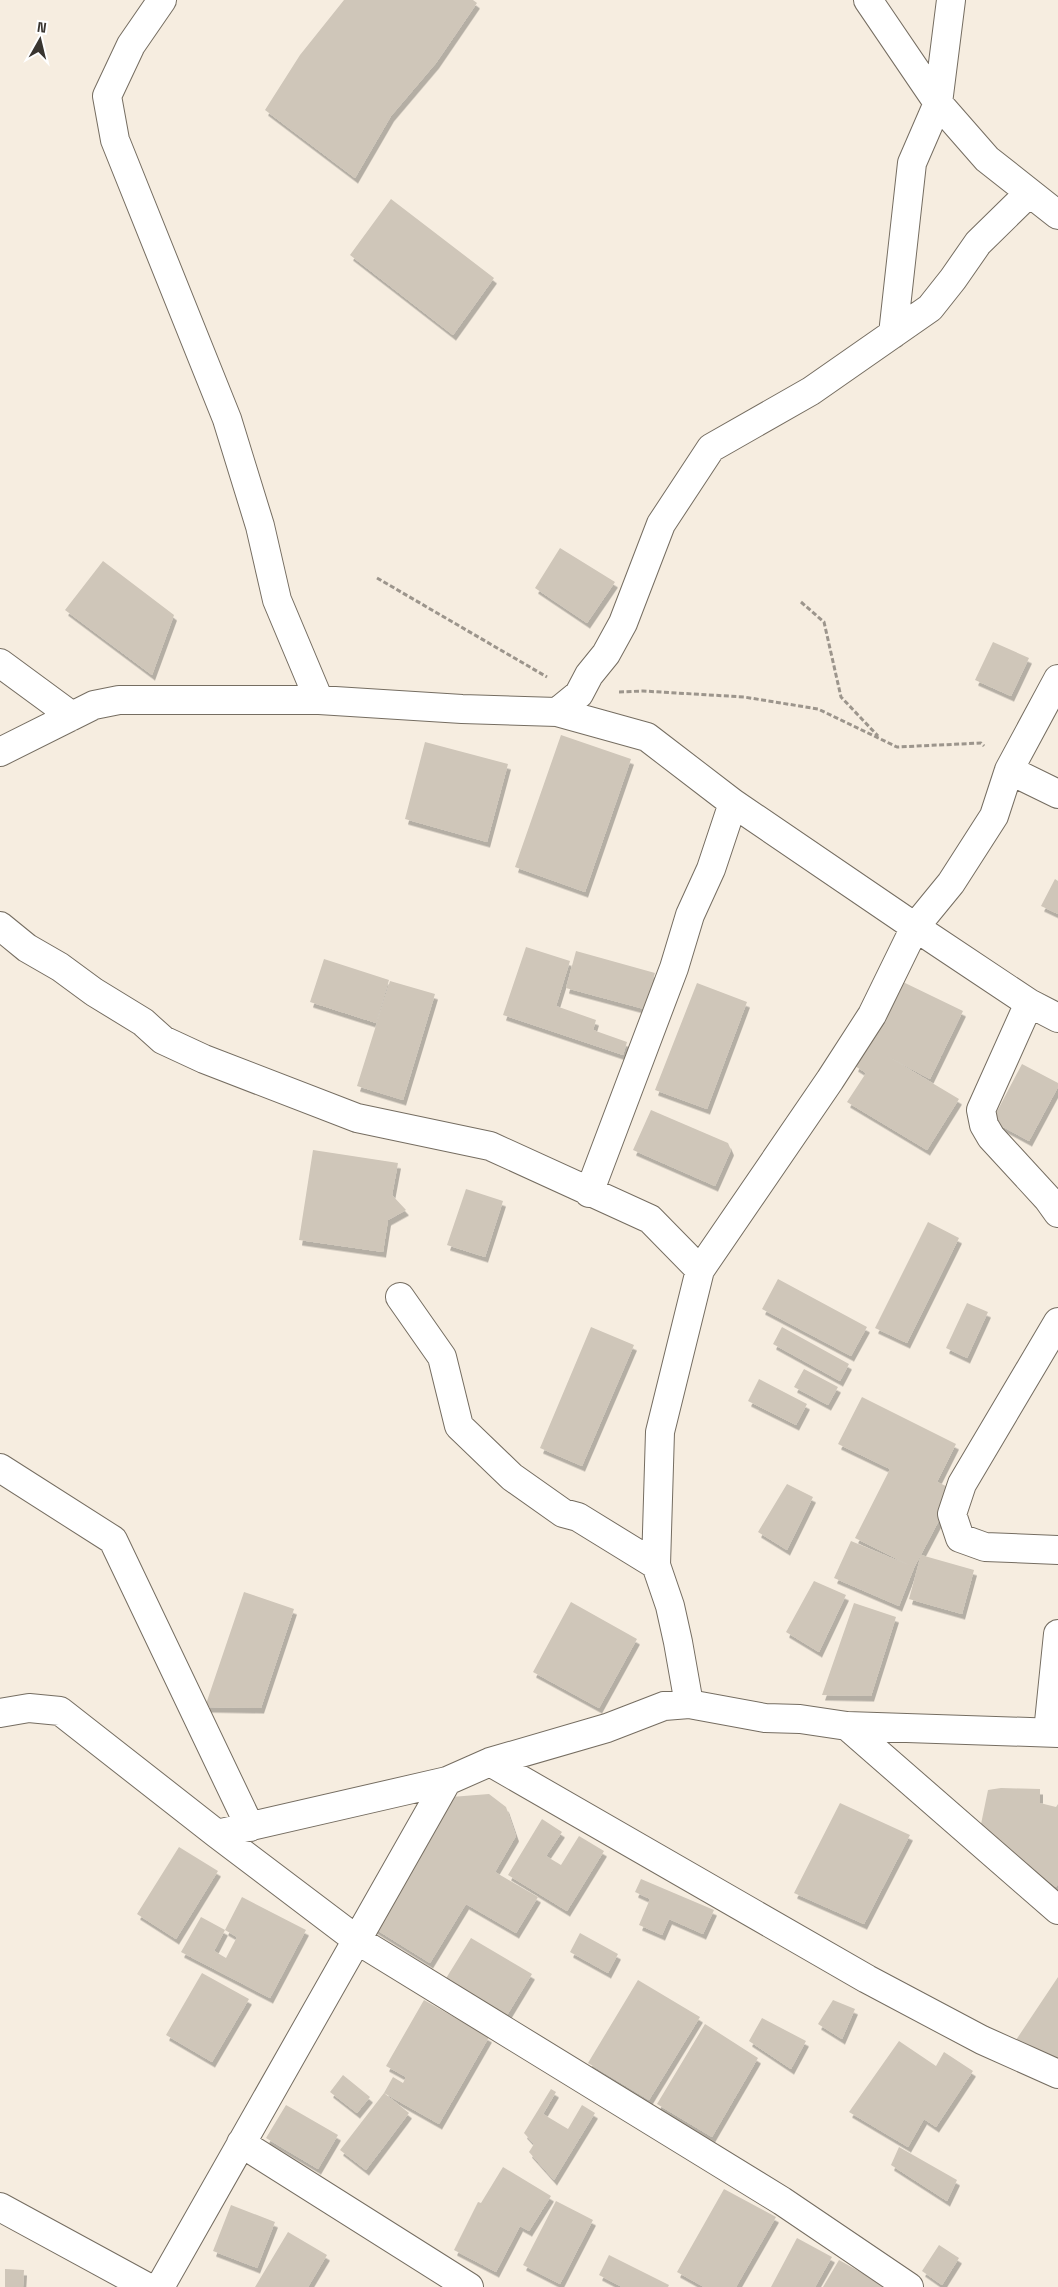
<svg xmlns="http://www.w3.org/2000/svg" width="1058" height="2287" font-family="'Space Grotesk',sans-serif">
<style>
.building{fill:#cfc6b9;filter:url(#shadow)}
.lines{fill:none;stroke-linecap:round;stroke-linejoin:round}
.minor-casing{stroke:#756d61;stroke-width:30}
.path{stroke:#9c958c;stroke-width:3;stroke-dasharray:5 2.5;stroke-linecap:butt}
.minor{stroke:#fff;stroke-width:28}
</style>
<defs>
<filter id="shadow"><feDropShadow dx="3" dy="5.5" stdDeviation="0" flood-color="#0004"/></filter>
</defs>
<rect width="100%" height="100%" fill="#f6ede0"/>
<path class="building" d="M344,0H473L477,3L436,63L391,116L355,178L265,110L300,55Z
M391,199L494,278L453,335L350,255Z
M560,548L615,582L587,623L535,588Z
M103,561L174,615L152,675L65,610Z
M993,642L1029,658L1011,696L975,680Z
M561,735L631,759L585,892L515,867Z
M425,742L508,764L487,842L405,819Z
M1055,879L1058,881V914L1041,906Z
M526,947L570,961L556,1006L596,1020L593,1030L627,1042L623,1055L503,1015Z
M576,951L655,973L644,1009L566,988Z
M324,959L389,980L376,1023L310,1002Z
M390,981L435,994L403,1100L357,1086Z
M903,982L963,1011L930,1079L887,1056L959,1099L927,1150L847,1102L866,1073L855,1066Z
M697,983L747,1002L707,1109L655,1090Z
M1022,1064L1058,1083V1087L1029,1141L992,1121Z
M651,1110L728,1143L731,1150L715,1186L633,1150Z
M313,1150L398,1163L392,1195L406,1210L388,1220L383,1252L299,1240Z
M466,1189L503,1201L485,1257L447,1245Z
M928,1222L959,1238L907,1343L875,1328Z
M778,1279L867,1327L851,1356L762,1309Z
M967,1303L988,1312L967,1358L946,1348Z
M591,1327L634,1345L582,1466L540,1448Z
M782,1327L849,1364L840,1381L773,1344Z
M804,1369L838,1387L828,1405L794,1387Z
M759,1379L807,1404L796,1425L748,1401Z
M862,1397L956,1444L937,1482L955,1490L914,1568L899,1606L834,1578L851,1541L911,1566L855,1538L890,1469L838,1444Z
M787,1484L813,1497L787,1550L758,1532Z
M921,1555L974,1570L962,1614L909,1599Z
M814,1581L846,1595L819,1652L786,1632Z
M244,1592L294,1609L261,1708L205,1707Z
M571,1602L637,1639L599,1708L533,1672Z
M854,1603L896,1617L871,1696L822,1695Z
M1001,1788L1040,1789V1803L1056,1807L1058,1804V1884L1056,1887L980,1829L988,1790Z
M489,1794L506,1807L516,1836L495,1872L538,1897L516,1933L466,1904L430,1963L372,1927L451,1797Z
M840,1803L910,1835L864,1924L794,1893Z
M542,1819L562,1832L546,1856L561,1865L579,1836L604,1851L567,1911L508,1875Z
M179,1847L218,1871L176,1939L137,1914Z
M641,1879L714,1910L703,1934L669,1919L662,1935L639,1925L650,1899L635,1892Z
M242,1897L306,1930L270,1998L181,1952L201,1917L225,1930L214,1951L226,1958L237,1937L225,1930Z
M580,1933L618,1954L608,1973L570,1952Z
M471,1938L532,1974L506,2017L445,1980Z
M202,1973L249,1999L212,2062L166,2035Z
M1058,1977V2064L1016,2040Z
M638,1980L700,2017L649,2100L588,2063Z
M424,2000L489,2037L439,2124L384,2093L409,2113L366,2170L340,2150L384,2093L393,2077L403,2083L406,2077L386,2066Z
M833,2000L855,2009L842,2039L818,2024Z
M762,2018L806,2041L791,2069L749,2041Z
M705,2024L758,2058L712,2137L657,2104Z
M899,2041L936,2066L944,2052L973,2071L936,2127L924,2119L908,2147L849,2112Z
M343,2075L370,2097L357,2113L330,2092Z
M551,2089L556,2092L543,2114L568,2129L582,2105L595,2113L554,2180L529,2152L534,2144L524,2133Z
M286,2105L338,2135L318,2169L266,2138Z
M899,2147L957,2180L947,2201L891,2165Z
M503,2167L551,2196L529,2231L520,2226L496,2272L454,2250L478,2202L481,2203Z
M724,2189L776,2217L736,2287H704L677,2272Z
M556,2201L593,2220L560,2284L523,2265Z
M231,2205L275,2222L257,2268L213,2251Z
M288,2232L327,2255L308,2287H255Z
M797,2238L832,2257L815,2287H771Z
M939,2245L959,2258L942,2285L922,2271Z
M609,2255L669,2285L668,2287H622L599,2275Z
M839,2260L887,2287H823Z
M5,2269L24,2270L23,2287H5Z"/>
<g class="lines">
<defs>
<path id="minor" d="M162,0L131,45L107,96L115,140L227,419L260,526L277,600L319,700
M868,0L938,103L987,159L1058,215
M893,334L912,163L938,103L951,0
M0,663L72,716
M557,712L579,694L589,675L606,654L623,623L661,524L711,448L811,391L930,308L953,279L978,243L1029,193
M0,752L94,705L119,700H319L462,709L557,712L647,737L733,803L915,927L1029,1003L1058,1018
M1009,770L1058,794
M0,926L27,948L60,967L94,992L143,1022L163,1040L204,1059L357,1118L490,1146L650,1219L700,1270L660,1432L656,1565L670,1606L678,1642L689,1704L664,1706L607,1728L490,1762L447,1781L217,1834
M1029,1003L981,1110L984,1125L991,1137L1048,1199L1058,1213
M589,1193L674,968L690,915L711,869L733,803
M700,1270L830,1080L872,1015L915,927L951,883L994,816L1009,770L1058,679
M400,1297L442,1357L459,1426L512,1477L563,1513L578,1517L656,1565
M1058,1322L962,1484L952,1514L960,1538L985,1547L1058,1550
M0,1468L113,1540L250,1827
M689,1704L765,1718L800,1719L847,1726L1058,1733
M0,1713L29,1708L60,1711L217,1834L357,1940L782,2201L909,2287
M847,1726L1058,1910
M1048,1732L1058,1634
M490,1762L867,1979L982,2040L1058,2074
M241,2143L469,2287
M0,2207L147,2287
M160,2287L447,1781"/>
</defs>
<use href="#minor" class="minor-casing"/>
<path class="path" d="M377,578L547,677
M801,602L824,622L841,697L878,736
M619,692L643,691L744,697L818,709L897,747L981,743L984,746"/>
<use href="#minor" class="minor"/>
</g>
<g transform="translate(40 40) rotate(8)" stroke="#ffffff" stroke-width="4" paint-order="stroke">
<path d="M0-4L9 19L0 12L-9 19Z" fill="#393530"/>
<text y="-8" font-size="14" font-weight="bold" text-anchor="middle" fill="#393530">N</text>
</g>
</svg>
